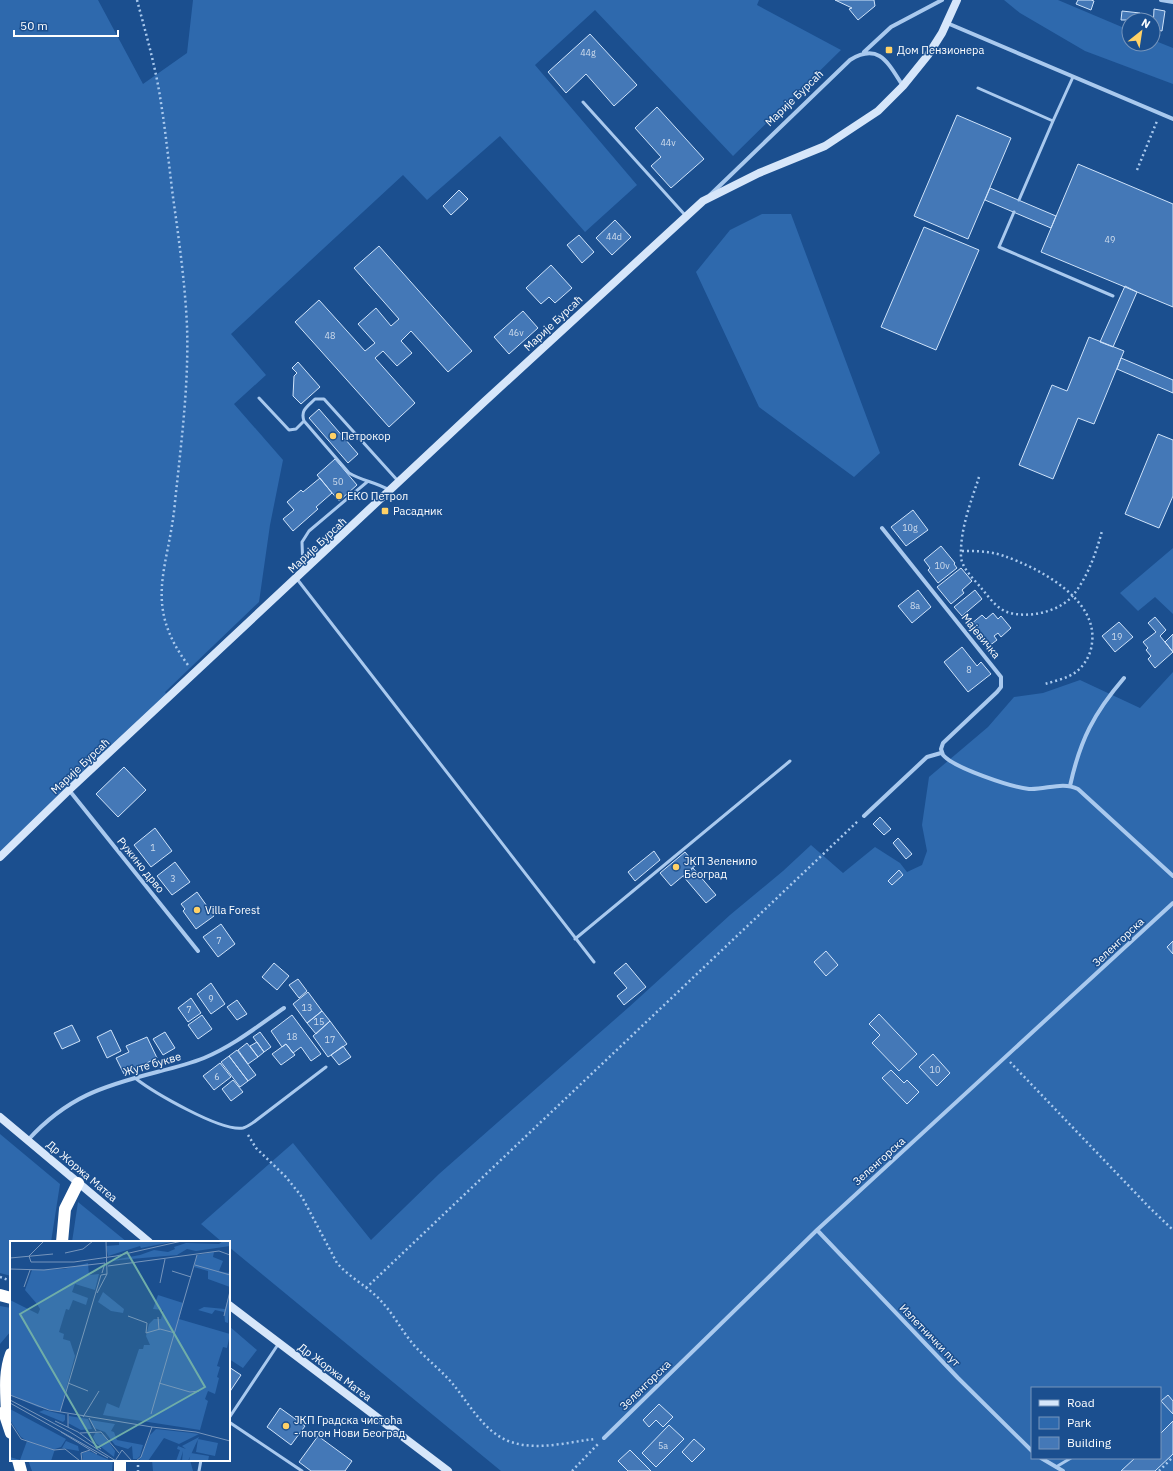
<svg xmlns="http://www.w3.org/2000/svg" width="1173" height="1471" font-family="'IBM Plex Sans',sans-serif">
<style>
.green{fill:#2e69ad;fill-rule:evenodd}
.building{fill:#4478b7;stroke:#cfe3fa}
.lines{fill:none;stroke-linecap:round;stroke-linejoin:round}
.path{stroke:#a9c9ee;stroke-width:2.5;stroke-dasharray:2 3;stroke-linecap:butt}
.lane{stroke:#a9c9ee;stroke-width:3}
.street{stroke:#a9c9ee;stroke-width:4}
.secondary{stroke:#d6e6fa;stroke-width:8}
.highway{stroke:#fff;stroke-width:12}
.poi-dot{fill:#ffd166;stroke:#1b4f8f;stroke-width:1.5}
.labels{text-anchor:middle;stroke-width:3;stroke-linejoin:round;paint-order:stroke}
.number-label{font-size:9px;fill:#d0dded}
.poi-label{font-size:11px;fill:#fff;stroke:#1b4f8f;text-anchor:start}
.street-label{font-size:11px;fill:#fff;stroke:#1b4f8f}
.inset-road{fill:none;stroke:#7695bc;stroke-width:1}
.view{fill:#6fada8;fill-opacity:0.15;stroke:#6fada8;stroke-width:2}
.inset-edge{fill:none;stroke:#fff;stroke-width:2}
</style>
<rect width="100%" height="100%" fill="#1b4f8f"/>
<path class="green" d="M0,0H98L143,84L187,53L193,0H759L757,5L841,50L733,156L595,10L535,65L637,185L585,232L500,136L427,200L403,175L231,334L266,375L234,404L283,460L270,525L259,602L165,692L169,698L0,856Z
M1004,0H1058L1129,30V44H1153V40L1173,48V84L1085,51L1020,13Z
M762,214H791L880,453L854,477L759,407L696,272L730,230Z
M1173,548V614L1155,597L1138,611L1120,593Z
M1173,672V1471H501L229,1247V1242H222L201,1224L293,1143L371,1240L439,1174L629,1007L730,915L783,871L811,845L843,873L875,847L900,863L907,872L922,865L927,851L922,825L929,777L988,727L1014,697L1043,693L1080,680L1140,708ZM1032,1388H1160V1458H1032Z
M0,1134L60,1184L51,1242H11V1276L0,1273Z
M78,1202L127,1242H72Z
M0,1306L11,1308V1331L0,1344Z
M229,1326L257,1350L243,1368L229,1359Z
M28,1460H113L112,1471H32Z
M152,1460H190L193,1471H153Z"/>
<path class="building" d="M835,0H874L875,6L858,20L849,9L852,8Z
M1078,0H1091L1094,1L1091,10L1076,4Z
M1154,9L1165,11L1162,31L1153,29Z
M1122,11L1140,13L1139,20H1121Z
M590,34L637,85L614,106L586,74L566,93L548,72Z
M657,107L704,159L671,188L651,166L661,157L635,128Z
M957,115L1011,138L968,239L914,216Z
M1078,164L1173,204V307L1041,252Z
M990,188L1056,216L1051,228L985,200Z
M459,190L468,199L451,215L443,206Z
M615,220L631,237L612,255L596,238Z
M924,227L979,250L936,350L881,327Z
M579,235L594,252L582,263L567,245Z
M379,246L472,351L448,372L411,331L401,341L412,353L397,366L383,351L375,358L415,403L389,427L295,322L319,300L365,351L375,343L358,324L376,308L391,326L399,319L354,268Z
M551,265L572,288L555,303L549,297L541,304L526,288Z
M1125,286L1137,292L1113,347L1100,342Z
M523,311L538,328L509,354L494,337Z
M1089,337L1124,351L1094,424L1078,418L1053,479L1019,465L1052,385L1067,391Z
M1121,358L1173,380V393L1117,369Z
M298,362L320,387L301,404L293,396L294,376L297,373L292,368Z
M319,409L358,454L348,463L309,418Z
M1158,434L1173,440V496L1159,528L1125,514Z
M335,459L357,485L339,501L317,475Z
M320,478L332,493L316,507L318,509L293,531L283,519L294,510L287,502L301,490L303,492Z
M913,510L928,530L906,546L891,527Z
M941,546L955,563L954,564L957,568L938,583L928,570L930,568L924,560Z
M961,568L972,581L962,590L964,593L951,604L937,587Z
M918,590L931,607L912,623L898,606Z
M975,590L982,599L962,616L954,607Z
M993,613L998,619L1001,616L1011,628L1001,637L998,633L994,636L997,640L989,646L971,624L982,615L986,619Z
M1155,617L1166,630L1160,636L1173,652L1155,668L1148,659L1151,656L1146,650L1148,648L1143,642L1156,632L1148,623Z
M1119,622L1133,637L1115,652L1102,636Z
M1173,634V652L1165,642Z
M962,647L977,666L981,662L991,674L968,692L944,662Z
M124,767L146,790L118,817L96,794Z
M880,817L891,829L884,835L873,824Z
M155,828L172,851L151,867L134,845Z
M898,838L912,854L906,859L893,843Z
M654,851L660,860L635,881L628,872Z
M685,852L696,865L671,886L660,873Z
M175,862L190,882L172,895L157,876Z
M693,868L716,895L706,903L683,876Z
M899,870L903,875L892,885L888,881Z
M197,892L214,916L196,929L183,911L185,909L181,904Z
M221,924L235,944L218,957L203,937Z
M1173,941V954L1167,947Z
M826,951L838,965L826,976L814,962Z
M274,963L289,976L277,990L262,977Z
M626,963L646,987L624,1005L617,996L627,988L614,973Z
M298,979L307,991L299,998L289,985Z
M211,983L225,1004L211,1014L197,994Z
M308,992L322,1011L307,1023L293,1004Z
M191,998L201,1013L188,1022L178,1008Z
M237,1000L247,1014L237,1020L227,1007Z
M322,1011L330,1021L316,1034L307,1023Z
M879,1014L917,1054L899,1071L872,1043L880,1035L869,1024Z
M202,1015L212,1029L198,1039L188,1025Z
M292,1015L321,1054L311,1061L301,1047L293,1053L286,1044L282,1047L271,1031Z
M330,1021L347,1044L328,1057L313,1036Z
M72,1025L80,1041L62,1049L54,1033Z
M111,1030L121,1051L107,1058L97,1037Z
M165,1032L175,1048L163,1055L153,1039Z
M260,1032L271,1047L264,1052L253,1037Z
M147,1037L157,1058L124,1074L116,1058L129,1052L126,1046Z
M257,1042L264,1052L258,1057L250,1046Z
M247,1043L258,1057L248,1064L238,1050Z
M286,1044L295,1055L281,1065L272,1054Z
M343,1046L351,1057L339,1065L331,1055Z
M237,1050L256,1075L248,1081L229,1056Z
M933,1054L950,1073L937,1086L919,1067Z
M229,1056L248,1081L240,1087L221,1062Z
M220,1063L231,1077L214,1090L203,1076Z
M891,1070L904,1083L907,1080L919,1092L907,1104L882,1078Z
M233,1080L243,1092L231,1101L222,1089Z
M229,1367L241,1375L229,1393Z
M1168,1395L1173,1401V1414L1161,1401Z
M659,1404L673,1417L663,1427L656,1420L649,1427L643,1420Z
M280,1408L305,1426L291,1445L267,1427Z
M1173,1421V1454L1155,1471H1121L1135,1458H1160V1434Z
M669,1425L684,1439L656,1467L642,1453Z
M318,1436L352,1461L345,1471H311L299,1462Z
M694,1439L705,1449L692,1462L682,1452Z
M630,1450L651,1471H628L618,1461Z"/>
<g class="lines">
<path class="path" d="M137,0C146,34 156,68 161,103C166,134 169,166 173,197C179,240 185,283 187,326C189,385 181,444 175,502C169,569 142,603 188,665
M1137,170L1157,121
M979,477C971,502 960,529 961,556C961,568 975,580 982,589C989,597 996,608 1007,612C1027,619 1061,612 1074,594C1088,576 1096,553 1102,531
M962,551C976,551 990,551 1004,556C1039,568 1098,599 1092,643C1091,654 1085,665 1076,672C1068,678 1055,681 1045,684
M1010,1062L1149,1207L1173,1230
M248,1135L256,1148L286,1177L302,1197L337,1263C350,1278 369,1287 382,1302C394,1315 402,1331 413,1344C425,1358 440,1369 452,1383C469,1403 484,1433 511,1442C538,1451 568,1442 595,1439
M0,1277L11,1281
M366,1288L858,821
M138,1460V1471
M572,1471L598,1444
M1159,1471L1173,1457"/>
<path class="lane" d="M978,88L1053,121L1073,77
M583,102L685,215
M1019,200L1053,121
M1014,212L999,247L1113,296
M259,398L289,430L296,429L304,421
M389,490C376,482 362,481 349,473L304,421C300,410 308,406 315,399H324L398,481
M303,569L302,542L309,531L367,482
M297,579L594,962
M575,939L790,761
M135,1078C153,1092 221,1132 243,1128C247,1127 251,1124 254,1122L326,1067
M229,1418L279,1343
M229,1422L302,1471
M1056,1467L1071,1458
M199,1471L201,1460"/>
<path class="street" d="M1161,0L1173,2
M947,23L1173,119
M864,52L891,27L942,0
M710,195L850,60C879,42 888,63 903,86
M882,528L1001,677V687L997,692L943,743L941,749L943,755C954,768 1011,787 1029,789C1046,790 1062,781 1078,789L1173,876
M1070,786C1080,740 1094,713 1124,678
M69,790L198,951
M864,816L927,757L941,753
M28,1140C67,1097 103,1086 157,1072C173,1068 189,1064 204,1058C233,1046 258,1026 284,1008
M817,1230L958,1378L1032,1451
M604,1438L817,1230L1173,903
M1041,1458L1063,1471"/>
<path class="secondary" d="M0,857L69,790L484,402L703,201L759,173L825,146L878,111L903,86L928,55L942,33L957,0
M0,1117L149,1242
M229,1305L448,1471"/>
<path class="highway" d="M62,1242L65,1209L78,1183
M0,1295L11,1298
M4,1412L11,1433
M7,1419C7,1396 3,1376 11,1354
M18,1460L21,1471
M120,1471V1460"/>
</g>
<g class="poi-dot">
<rect x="885" y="46" width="8" height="8" rx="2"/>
<circle cx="333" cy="436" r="4"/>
<circle cx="339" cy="496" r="4"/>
<rect x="381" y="507" width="8" height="8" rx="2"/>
<circle cx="676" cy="867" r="4"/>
<circle cx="197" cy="910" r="4"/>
<circle cx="286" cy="1426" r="4"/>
</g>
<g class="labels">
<g class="number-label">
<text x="588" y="56">44g</text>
<text x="668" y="146">44v</text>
<text x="614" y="240">44d</text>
<text x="1110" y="243">49</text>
<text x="516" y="336">46v</text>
<text x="330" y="339">48</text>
<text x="338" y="485">50</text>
<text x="910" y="531">10g</text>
<text x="942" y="569">10v</text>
<text x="915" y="609">8a</text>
<text x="1117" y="640">19</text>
<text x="969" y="673">8</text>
<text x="153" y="851">1</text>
<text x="173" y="882">3</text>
<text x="219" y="944">7</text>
<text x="211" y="1002">9</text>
<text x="307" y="1011">13</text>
<text x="189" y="1013">7</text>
<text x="319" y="1025">15</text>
<text x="292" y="1040">18</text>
<text x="330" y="1043">17</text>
<text x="935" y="1073">10</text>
<text x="217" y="1080">6</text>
<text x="663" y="1449">5a</text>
</g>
<g class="poi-label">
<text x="897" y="54">Дом Пензионера</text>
<text x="341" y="440">Петрокор</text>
<text x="347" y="500">ЕКО Петрол</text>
<text x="393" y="515">Расадник</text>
<text x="684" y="865">ЈКП Зеленило<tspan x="684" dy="13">Београд</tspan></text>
<text x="205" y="914">Villa Forest</text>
<text x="294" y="1424">ЈКП Градска чистоћа<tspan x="294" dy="13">- погон Нови Београд</tspan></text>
</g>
<g class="street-label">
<text transform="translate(794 98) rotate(-44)" y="4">Марије Бурсаћ</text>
<text transform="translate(553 323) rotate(-43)" y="4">Марије Бурсаћ</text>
<text transform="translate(317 545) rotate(-43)" y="4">Марије Бурсаћ</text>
<text transform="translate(981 636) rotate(51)" y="4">Мајевичка</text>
<text transform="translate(80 766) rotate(-43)" y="4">Марије Бурсаћ</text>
<text transform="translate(141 865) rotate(51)" y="4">Ружино дрво</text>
<text transform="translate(1118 942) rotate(-43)" y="4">Зеленгорска</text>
<text transform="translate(152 1064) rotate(-16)" y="4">Жуте букве</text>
<text transform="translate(879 1161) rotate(-42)" y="4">Зеленгорска</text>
<text transform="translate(82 1171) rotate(40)" y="4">Др Жоржа Матеа</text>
<text transform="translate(930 1335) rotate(46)" y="4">Излетнички пут</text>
<text transform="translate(335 1372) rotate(37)" y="4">Др Жоржа Матеа</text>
<text transform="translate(645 1385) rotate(-44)" y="4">Зеленгорска</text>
</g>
</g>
<g transform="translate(10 1241)">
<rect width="220" height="220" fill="#1b4f8f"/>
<path d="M109,0H167L131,7L130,5L98,15L96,5L109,4ZM213,0H220V5L186,10L177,8L167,14L98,20L130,14L144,9L158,11L165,8L164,6L176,2L209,3ZM204,11L203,16L213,20L209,30L218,32L220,30V46L198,38V30L184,26L187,14ZM78,22L79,34L89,33L85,49L65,43L62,51L78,57L76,64L63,59L59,69L56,68L49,91L54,93L53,98L60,100L65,115L50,171L28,166L0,154V59L28,73L30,68L27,63L15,49L22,29L54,28ZM220,50L218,82L215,81L214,71L205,69L202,73L188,69L194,66L215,68ZM93,51L114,68L113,72L101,70L88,61ZM148,54L173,62L169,78L220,93L217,107L213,106L207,125L210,126L207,136L209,137L205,153L198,150L195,158L198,160L190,189L93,174L97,162L109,167L129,108H133L134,104H140L136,95L139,83L144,78H151L153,69L143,68ZM0,168L56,198L51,206L45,208L41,220H0V216L10,219L17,200L11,196L0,179ZM34,169L55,174V179L53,181L29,171ZM59,175L78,178L82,188L71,189L58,182ZM80,179L105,183L101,190L104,191L107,199L133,204L130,215L127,218H123L122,205L118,208L105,204L95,191L84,187ZM146,188L182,192L189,193L169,203L154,197L138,220H129L140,194ZM86,191L94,194L105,210L104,216L86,202L83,196ZM189,196L178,220H172L173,210L170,220H166L170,209L167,208L168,205L176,208L172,205ZM188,198L208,202L205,215L186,211ZM56,200L68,205L69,210L52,207ZM79,210L101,220L73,219L72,212ZM181,212L199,215L198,220H179Z" fill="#2e69ad"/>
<path class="inset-road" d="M55,12L73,8L83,0M19,15L21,21H64L106,15L172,0M19,15L34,0M0,17L43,13M185,24L220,34M98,25L209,10L220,14M0,28L34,29L95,22L92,32M162,30L181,36M150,42L155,18M14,46L20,29M87,52L97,33L96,0M118,75L137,82L136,92L150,88L165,92M214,75L220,50M148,76L149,89M58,142L78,150M149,142L180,151L189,150M0,154L39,169L142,186M0,159L60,191L106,220M0,162L98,217M50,171L91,34L97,33M141,173L187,14M73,176L89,150M79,177L86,190M45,180L68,191L91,208M0,181L11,198L44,209L55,208L70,220M58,186V173M51,191L87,213M70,192L91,191L109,212M72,220L71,212L80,209M105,220L112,209L122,220M126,220L131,216L142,186L186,191L220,200"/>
<path class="view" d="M117,11L195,146L87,207L10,73Z"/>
<rect width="220" height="220" class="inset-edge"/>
</g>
<rect x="1031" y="1387" width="130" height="72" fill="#1b4f8f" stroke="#7695bc"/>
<rect x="1039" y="1400" width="20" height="6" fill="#d6e6fa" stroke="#7695bc"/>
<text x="1067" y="1407" font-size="12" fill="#ffffff">Road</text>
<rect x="1039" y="1417" width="20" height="12" fill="#2e69ad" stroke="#7695bc"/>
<text x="1067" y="1427" font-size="12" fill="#ffffff">Park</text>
<rect x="1039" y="1437" width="20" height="12" fill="#4478b7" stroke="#7695bc"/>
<text x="1067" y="1447" font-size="12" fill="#ffffff">Building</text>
<g transform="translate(1141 32) rotate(30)"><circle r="19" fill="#1b4f8f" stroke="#7695bc"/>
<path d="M0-3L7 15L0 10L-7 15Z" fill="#ffd166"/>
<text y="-6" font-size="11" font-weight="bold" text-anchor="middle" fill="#ffffff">N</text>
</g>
<path d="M14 30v6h104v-6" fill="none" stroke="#ffffff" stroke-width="2"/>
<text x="20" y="30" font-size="12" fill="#ffffff" stroke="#1b4f8f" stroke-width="3" paint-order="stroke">50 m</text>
</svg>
